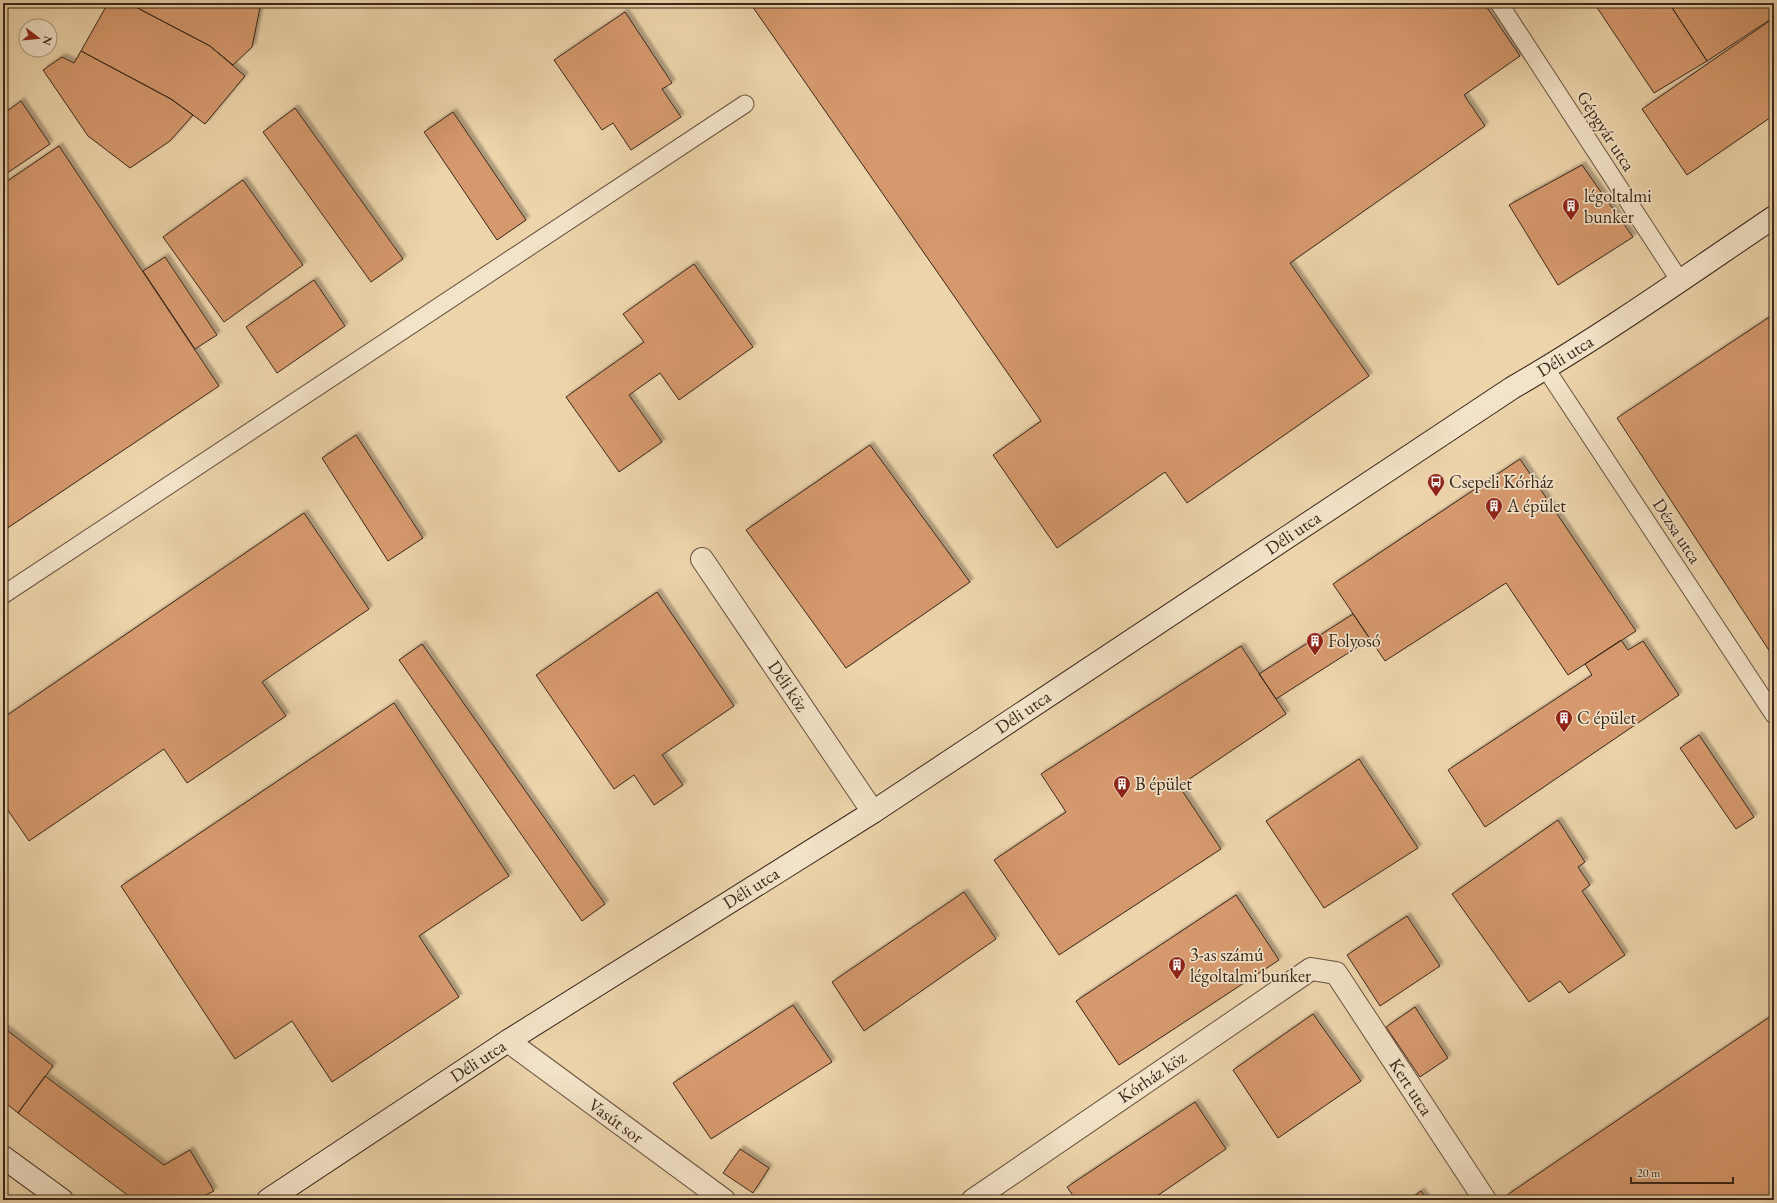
<svg xmlns="http://www.w3.org/2000/svg" width="1777" height="1203" font-family="'EB Garamond',serif">
<style>
.building{fill:#d5996d;stroke:#39271b;filter:url(#shadow)}
.lines{fill:none;stroke-linecap:round;stroke-linejoin:round}
.lane-casing{stroke:#66523f;stroke-width:19}
.street-casing{stroke:#66523f;stroke-width:24}
.secondary-casing{stroke:#39271b;stroke-width:24}
.lane{stroke:#f3e3c8;stroke-width:17}
.street{stroke:#f3e3c8;stroke-width:22}
.secondary{stroke:#f3e3c8;stroke-width:22}
.labels{text-anchor:middle;stroke-width:3.5;stroke-linejoin:round;paint-order:stroke}
.street-label{font-size:18px;fill:#39271b;stroke:#f3e3c8}
.poi-label{font-size:18px;fill:#39271b;stroke:#f3e3c8;text-anchor:start}
</style>
<defs>
<filter id="shadow"><feDropShadow dx="3.5" dy="-3.5" stdDeviation="1" flood-color="#0004"/></filter>
</defs>
<rect width="100%" height="100%" fill="#edd4ab"/>
<filter id="stains"><feTurbulence type="fractalNoise" baseFrequency=".005" numOctaves="4"/><feColorMatrix values="0 0 0 0 .2 0 0 0 0 .09 0 0 0 0 .02 0 0 0 .5 -.17"/></filter>
<radialGradient id="worn" r=".72"><stop offset=".6" stop-color="#630" stop-opacity="0"/><stop offset="1" stop-color="#630" stop-opacity=".3"/></radialGradient>
<path class="building" d="M108,3H128L210,46L245,76L205,124L171,99L81,51Z
M128,3H261L252,47L233,65L210,46Z
M750,3H1484L1520,56L1464,95L1485,126L1290,263L1369,376L1187,503L1165,472L1057,548L993,455L1041,421Z
M1594,3H1669L1707,61L1654,93Z
M1669,3H1774V17L1707,61Z
M625,12L672,83L662,89L681,117L631,150L613,123L602,130L554,60Z
M1774,18V115L1687,175L1642,109Z
M81,51L171,99L193,115L170,141L130,168L88,136L43,70L62,57L74,63Z
M21,101L50,144L3,176V114Z
M295,108L403,259L371,282L263,132Z
M453,112L526,220L497,240L424,132Z
M59,146L219,386L3,531V184Z
M1582,165L1633,237L1558,285L1509,205Z
M243,180L303,265L224,322L163,237Z
M165,257L217,335L195,349L143,271Z
M694,264L753,347L679,400L660,373L629,395L662,442L619,472L566,397L644,342L623,314Z
M314,280L345,326L277,373L246,327Z
M1774,314V658L1617,418Z
M356,435L423,538L388,561L322,458Z
M870,445L970,582L846,668L746,530Z
M1520,459L1636,631L1568,675L1506,583L1385,661L1333,584Z
M304,513L369,609L262,682L286,716L187,783L164,749L29,841L3,803V718Z
M657,592L734,706L662,755L683,785L654,805L634,775L614,789L536,675Z
M1353,614L1370,639L1276,699L1259,674Z
M1621,640L1628,650L1643,641L1679,695L1485,827L1448,770L1592,675L1585,664Z
M422,644L605,904L582,921L399,660Z
M1241,646L1286,714L1179,786L1221,849L1059,955L994,860L1066,812L1041,774Z
M394,703L509,876L419,936L459,997L332,1082L292,1021L235,1059L121,886Z
M1699,735L1754,817L1736,829L1680,748Z
M1359,759L1418,848L1324,908L1266,821Z
M1558,820L1585,862L1578,867L1590,885L1582,891L1625,955L1569,993L1560,981L1529,1002L1452,894Z
M964,892L996,939L864,1031L832,982Z
M1236,895L1279,960L1119,1065L1076,1001Z
M1407,916L1440,966L1380,1006L1347,955Z
M793,1005L832,1062L711,1139L673,1083Z
M1415,1007L1448,1058L1420,1077L1386,1027Z
M1313,1014L1361,1081L1278,1138L1233,1070Z
M1774,1014V1200H1511L1507,1195Z
M3,1027L53,1066L18,1113L3,1101Z
M45,1076L164,1165L190,1150L214,1191L195,1200H134L18,1113Z
M1195,1102L1226,1149L1151,1200H1076L1067,1187Z
M740,1149L769,1168L753,1193L723,1173Z
M1421,1191L1427,1200H1409Z"/>
<g class="lines">
<defs>
<path id="lane" d="M1499,3L1680,281
M1546,369L1774,715
M3,595L745,104"/>
<path id="street" d="M702,559L873,812
M508,1041L724,1200
M973,1200L1311,969L1336,973L1485,1200"/>
<path id="secondary" d="M3,1157L62,1200
M268,1200L508,1041L873,812L1512,388C1602,336 1688,275 1774,217"/>
</defs>
<use href="#lane" class="lane-casing"/>
<use href="#street" class="street-casing"/>
<use href="#secondary" class="secondary-casing"/>
<use href="#lane" class="lane"/>
<use href="#street" class="street"/>
<use href="#secondary" class="secondary"/>
</g>
<defs>
<symbol id="building-pin" viewBox="-11 -11 22 30"><path d="M0 17L-7.5 6A9.5 9.5 0 1 1 7.5 6Z" fill="#8f2418" stroke="#f3e3c8"/><path d="M-4-6H4V6H1V3H-1V6H-4ZM-2.5-4.3h1.7v1.8h-1.7ZM.8-4.3h1.7v1.8H.8ZM-2.5-1h1.7V.8h-1.7ZM.8-1h1.7V.8H.8Z" fill="#fff"/></symbol>
<symbol id="bus-pin" viewBox="-11 -11 22 30"><path d="M0 17L-7.5 6A9.5 9.5 0 1 1 7.5 6Z" fill="#8f2418" stroke="#f3e3c8"/><path d="M-5-6H5V4H4V6H2V4H-2V6H-4V4H-5ZM-3.5-4V0h7V-4ZM-3.5 1.2v1.5H-2V1.2ZM2 1.2v1.5H3.5V1.2Z" fill="#fff"/></symbol>
</defs>
<g fill-rule="evenodd">
<use href="#building-pin" x="1561" y="196" width="20" height="27"/>
<use href="#bus-pin" x="1426" y="472" width="20" height="27"/>
<use href="#building-pin" x="1484" y="496" width="20" height="27"/>
<use href="#building-pin" x="1305" y="631" width="20" height="27"/>
<use href="#building-pin" x="1554" y="708" width="20" height="27"/>
<use href="#building-pin" x="1112" y="774" width="20" height="27"/>
<use href="#building-pin" x="1167" y="955" width="20" height="27"/>
</g>
<g class="labels">
<g class="street-label">
<text transform="translate(1606 131) rotate(57)" y="6">Gépgyár utca</text>
<text transform="translate(1565 356) rotate(-32)" y="6">Déli utca</text>
<text transform="translate(1677 531) rotate(57)" y="6">Dézsa utca</text>
<text transform="translate(1293 533) rotate(-34)" y="6">Déli utca</text>
<text transform="translate(788 686) rotate(56)" y="6">Déli köz</text>
<text transform="translate(1023 712) rotate(-34)" y="6">Déli utca</text>
<text transform="translate(751 888) rotate(-32)" y="6">Déli utca</text>
<text transform="translate(478 1061) rotate(-33)" y="6">Déli utca</text>
<text transform="translate(1152 1077) rotate(-34)" y="6">Kórház köz</text>
<text transform="translate(1411 1087) rotate(57)" y="6">Kert utca</text>
<text transform="translate(616 1121) rotate(36)" y="6">Vasút sor</text>
</g>
<g class="poi-label">
<text x="1584" y="202">légoltalmi<tspan x="1584" dy="21">bunker</tspan></text>
<text x="1449" y="488">Csepeli Kórház</text>
<text x="1507" y="512">A épület</text>
<text x="1328" y="647">Folyosó</text>
<text x="1577" y="724">C épület</text>
<text x="1135" y="790">B épület</text>
<text x="1190" y="961">3-as számú<tspan x="1190" dy="21">légoltalmi bunker</tspan></text>
</g>
</g>
<rect width="1777" height="1203" fill="none" stroke="#edd4ab" stroke-width="16"/>
<rect x="4" y="4" width="1769" height="1195" fill="none" stroke="#39271b" stroke-width="2"/>
<rect x="8" y="8" width="1761" height="1187" fill="none" stroke="#39271b"/>
<g transform="translate(38 38) rotate(106)"><circle r="19" fill="#f3e3c8" stroke="#a99883"/>
<path d="M0-3L7 15L0 10L-7 15Z" fill="#8f2418"/>
<text y="-6" font-size="11" font-weight="bold" text-anchor="middle" fill="#39271b">N</text>
</g>
<path d="M1631 1177v6h102v-6" fill="none" stroke="#39271b" stroke-width="2"/>
<text x="1637" y="1177" font-size="12" fill="#39271b" stroke="#f3e3c8" stroke-width="3" paint-order="stroke">20 m</text>
<rect width="100%" height="100%" filter="url(#stains)"/>
<rect width="100%" height="100%" fill="url(#worn)"/>
</svg>
